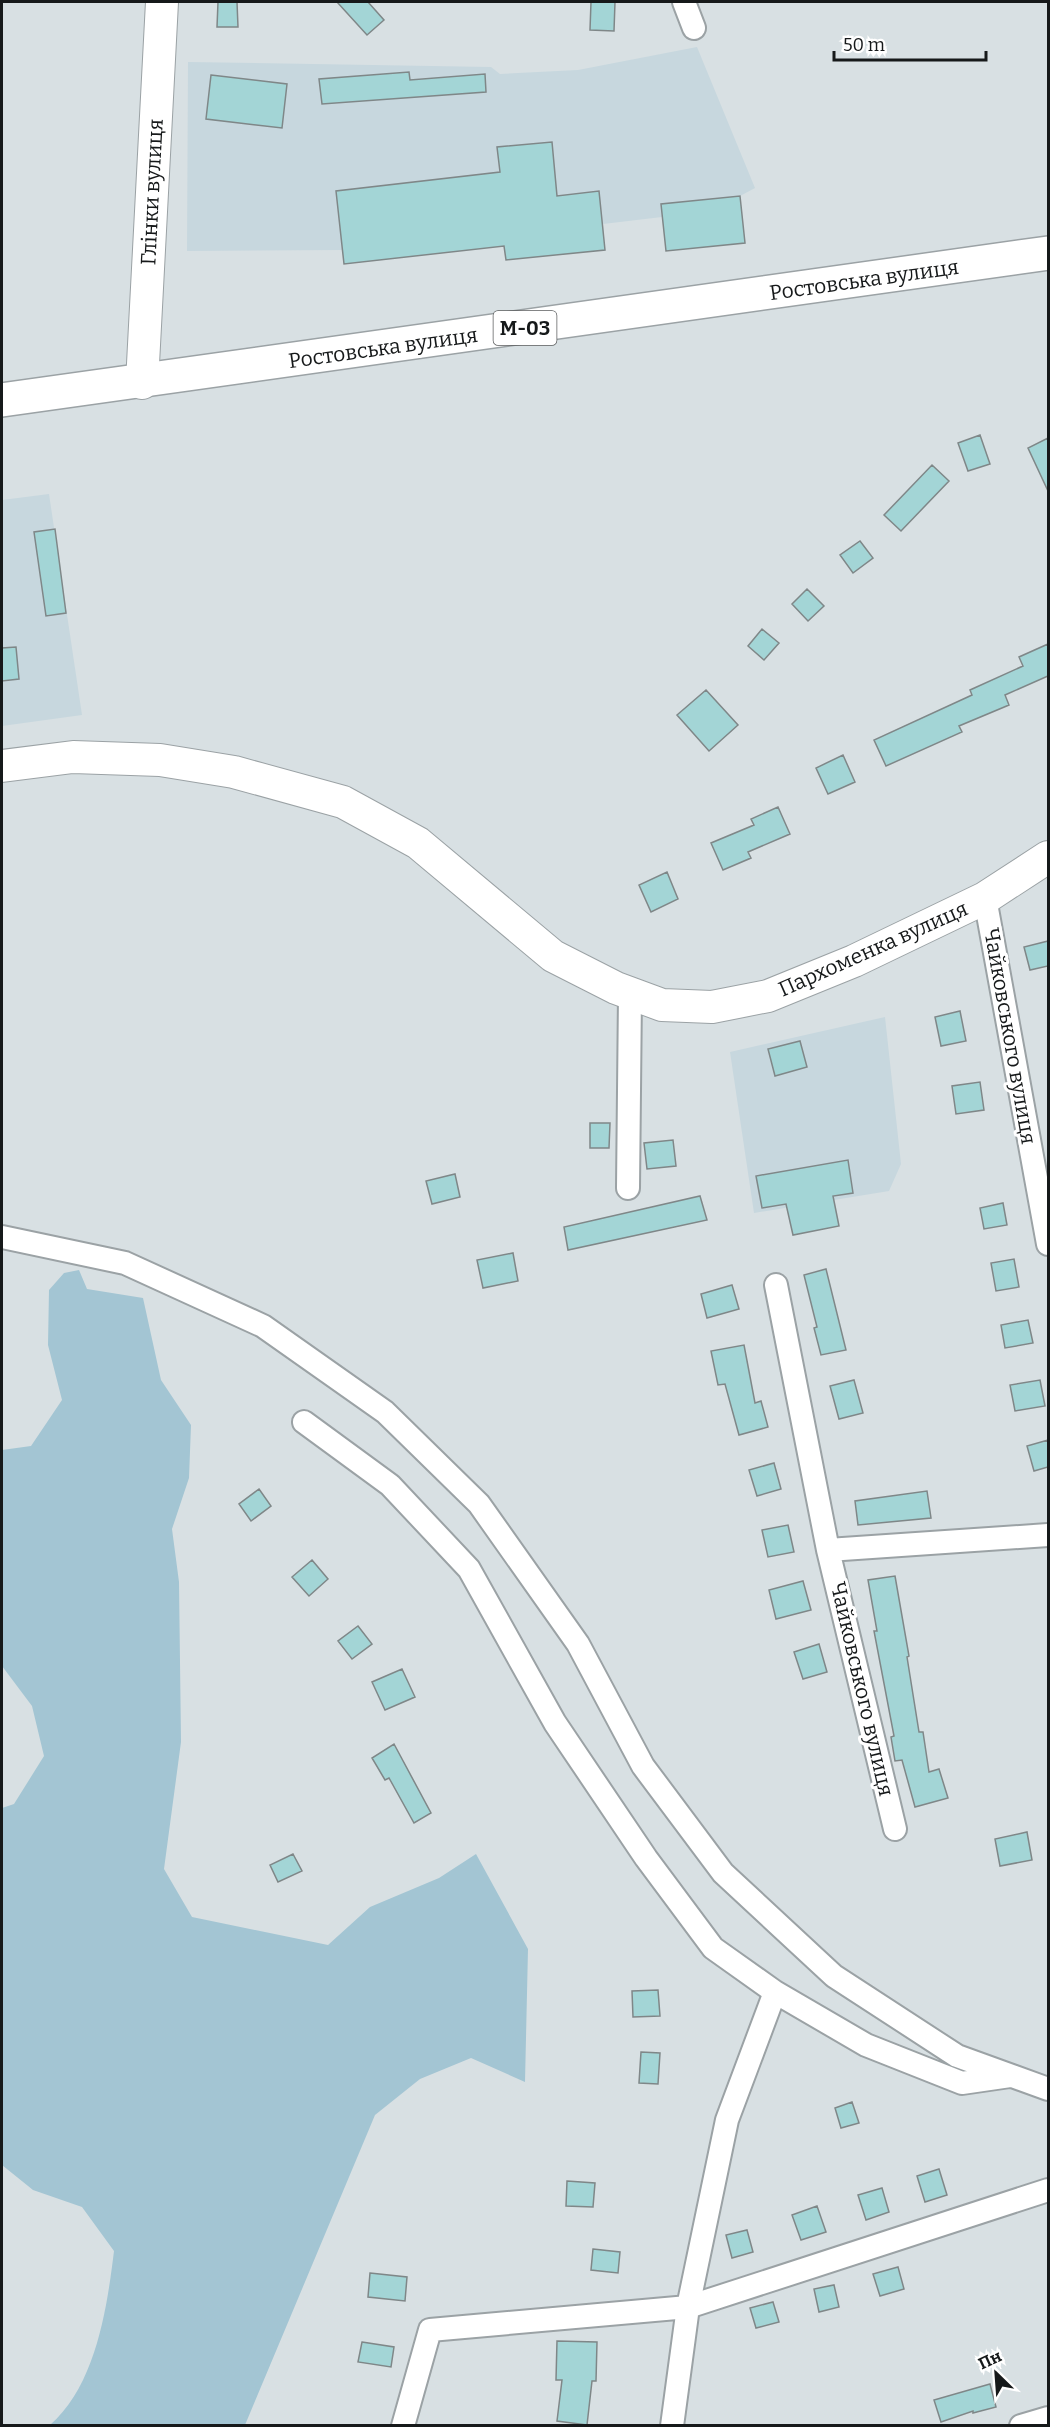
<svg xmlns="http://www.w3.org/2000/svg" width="1050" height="2427" font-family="Bitter,serif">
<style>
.built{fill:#c7d7de}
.green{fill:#a3c5d3}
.building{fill:#a3d5d6;stroke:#7f8788;stroke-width:1.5}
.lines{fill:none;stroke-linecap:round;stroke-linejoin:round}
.street-casing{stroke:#9ba2a5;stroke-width:26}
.secondary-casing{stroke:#9ba2a5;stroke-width:34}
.highway-casing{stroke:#9ba2a5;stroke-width:36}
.street{stroke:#fff;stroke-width:22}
.secondary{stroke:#fff;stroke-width:32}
.highway{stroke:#fff;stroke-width:33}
.labels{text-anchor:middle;stroke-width:6;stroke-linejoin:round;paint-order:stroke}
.shield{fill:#fff;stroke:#5c5e5f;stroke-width:1.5}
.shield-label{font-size:20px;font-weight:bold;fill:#16191a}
.street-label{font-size:21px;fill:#16191a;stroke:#fff}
</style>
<rect width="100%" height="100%" fill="#d8e0e3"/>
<path class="built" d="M697,47L755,188L740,196L744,243L666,251L662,217L603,224L605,250L506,260L504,243L344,264L343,250L187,251L188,62L491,67L500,74L578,70Z
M49,494L82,715L2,726V500Z
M885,1017L901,1164L889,1191L754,1213L730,1052Z"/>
<path class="green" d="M79,1270L87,1289L143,1298L161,1380L191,1425L189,1478L172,1529L179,1582L181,1742L164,1869L192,1917L328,1945L370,1907L439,1878L476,1854L528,1949L525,2082L471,2058L420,2079L375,2115L245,2425H50C96,2385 107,2308 114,2251L82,2207L33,2190L2,2165V1808L14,1804L44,1756L32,1706L2,1666V1450L31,1446L62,1400L48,1345L49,1290L64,1273Z"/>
<path class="building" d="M218,2H237L238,27H217Z
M337,2H368L384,20L367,35Z
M591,2H615L614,31L590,30Z
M409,72L410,80L485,74L486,92L322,104L319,79Z
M211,75L287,84L282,128L206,119Z
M552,142L557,196L599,191L605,250L506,260L504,246L344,264L336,191L500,172L497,147Z
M740,196L745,243L666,251L661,204Z
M980,435L990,464L968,471L958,443Z
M1048,438V491L1028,448Z
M932,465L949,481L901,531L884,515Z
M55,529L66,613L46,616L34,532Z
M860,541L873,558L853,573L840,555Z
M807,589L824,606L808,621L792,604Z
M762,629L779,643L764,660L748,646Z
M1048,644V676L1005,695L1009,705L959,726L962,732L886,766L874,740L972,695L970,690L1023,666L1019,657Z
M16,647L19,679L2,681V648Z
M706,690L738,725L709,751L677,715Z
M843,755L855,782L828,794L816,768Z
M778,807L790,834L748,852L751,858L723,870L711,843L754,825L751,819Z
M667,872L678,899L651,912L639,885Z
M1048,941V966L1030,970L1024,947Z
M960,1011L966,1041L941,1046L935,1017Z
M800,1041L807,1067L775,1076L768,1049Z
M980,1082L984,1110L956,1114L952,1086Z
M590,1123H610L609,1148H590Z
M673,1140L676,1166L647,1169L644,1143Z
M848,1160L853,1193L833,1196L839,1226L793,1235L786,1204L762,1208L756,1176Z
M455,1174L460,1197L432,1204L426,1181Z
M700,1196L707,1220L568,1250L564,1227Z
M1003,1203L1007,1225L984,1229L980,1208Z
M513,1253L518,1281L483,1288L477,1260Z
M1014,1259L1019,1287L996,1291L991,1263Z
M826,1269L846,1350L821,1355L814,1328L817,1327L804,1275Z
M732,1285L739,1309L707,1318L701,1294Z
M1028,1320L1033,1343L1005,1348L1001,1325Z
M744,1345L755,1403L761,1401L768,1427L739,1435L725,1384L718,1385L711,1351Z
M854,1380L863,1413L839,1419L830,1386Z
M1040,1380L1045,1406L1015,1411L1010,1385Z
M1048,1440V1467L1034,1471L1027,1446Z
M774,1463L781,1489L757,1496L749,1470Z
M259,1489L271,1506L251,1521L239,1504Z
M927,1491L931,1518L858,1525L855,1501Z
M788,1525L794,1552L768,1557L762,1530Z
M312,1560L328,1579L309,1596L292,1577Z
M895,1576L909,1656L907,1657L919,1732H923L929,1772L939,1769L948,1798L915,1807L902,1760L895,1761L891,1737L894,1736L874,1631H877L868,1580Z
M803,1581L811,1610L776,1619L769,1590Z
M358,1626L372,1644L352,1659L338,1641Z
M819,1644L827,1672L803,1679L794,1652Z
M402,1669L415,1697L385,1710L372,1682Z
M394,1744L431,1813L414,1823L389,1778L385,1780L372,1758Z
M1027,1832L1032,1860L1000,1866L995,1839Z
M293,1854L302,1871L278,1882L270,1865Z
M658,1990L660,2016L633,2017L632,1991Z
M641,2052L660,2053L658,2084L639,2083Z
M852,2102L859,2123L841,2128L835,2108Z
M939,2169L947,2195L925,2202L917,2176Z
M567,2181L595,2183L593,2207L566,2206Z
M882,2188L889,2212L866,2220L858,2195Z
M817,2206L826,2232L801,2240L792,2215Z
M747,2230L753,2252L732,2258L726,2235Z
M593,2249L620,2252L618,2273L591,2270Z
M898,2267L904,2289L880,2296L873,2274Z
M370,2273L407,2277L405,2301L368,2297Z
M834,2285L839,2307L819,2312L814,2289Z
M773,2302L779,2322L756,2328L750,2308Z
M557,2341L597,2342L596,2381H592L587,2425L557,2421L562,2380H556Z
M362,2342L394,2347L391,2367L358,2362Z
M990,2384L996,2407L973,2413V2411L941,2422L934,2400Z"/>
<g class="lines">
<defs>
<path id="street" d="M684,2L694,28
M985,898L1048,1244
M628,1188L630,994
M2,1237L125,1263L263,1326L385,1412L479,1504L578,1644L643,1766L723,1873L834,1976L957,2056L1048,2089
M776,1285L828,1550L895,1829
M304,1422L390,1485L469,1569L555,1723L646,1858L713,1948L775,1992L866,2045L962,2083L1010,2076
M828,1550L1048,1535
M403,2426L430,2330L688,2307L1048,2190
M672,2426L688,2307L727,2120L775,1992
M1021,2426L1048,2418"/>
<path id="secondary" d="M142,383L162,2
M2,766L73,757L160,760L234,772L343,802L418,843L553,956L616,988L662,1005L712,1007L768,996L854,961L985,898L1048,857"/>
<path id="highway" d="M2,400L1048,253"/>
</defs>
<use href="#street" class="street-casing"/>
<use href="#secondary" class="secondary-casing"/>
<use href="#highway" class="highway-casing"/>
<use href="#street" class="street"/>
<use href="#secondary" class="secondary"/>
<use href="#highway" class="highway"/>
</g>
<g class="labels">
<rect class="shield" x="493.5" y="311" width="63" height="34" rx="4.5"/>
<g class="shield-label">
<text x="525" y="335">М-03</text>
</g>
<g class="street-label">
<text transform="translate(152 192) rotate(-87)" y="7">Глінки вулиця</text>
<text transform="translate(864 280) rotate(-8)" y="7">Ростовська вулиця</text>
<text transform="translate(383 348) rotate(-8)" y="7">Ростовська вулиця</text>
<text transform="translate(873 949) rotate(-24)" y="7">Пархоменка вулиця</text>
<text transform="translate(1010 1036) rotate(80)" y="7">Чайковського вулиця</text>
<text transform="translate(862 1689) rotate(77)" y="7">Чайковського вулиця</text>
</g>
</g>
<rect width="1050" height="2427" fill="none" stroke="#16191a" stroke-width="6"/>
<g transform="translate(996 2373) rotate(335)" stroke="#ffffff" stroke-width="4.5" paint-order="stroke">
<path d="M0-4.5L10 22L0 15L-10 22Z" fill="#16191a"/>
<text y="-9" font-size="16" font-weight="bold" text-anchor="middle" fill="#16191a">Пн</text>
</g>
<path d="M834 51v9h152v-9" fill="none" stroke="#16191a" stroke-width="3"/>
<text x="843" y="51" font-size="18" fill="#16191a" stroke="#ffffff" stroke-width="4.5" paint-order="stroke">50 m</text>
</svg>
